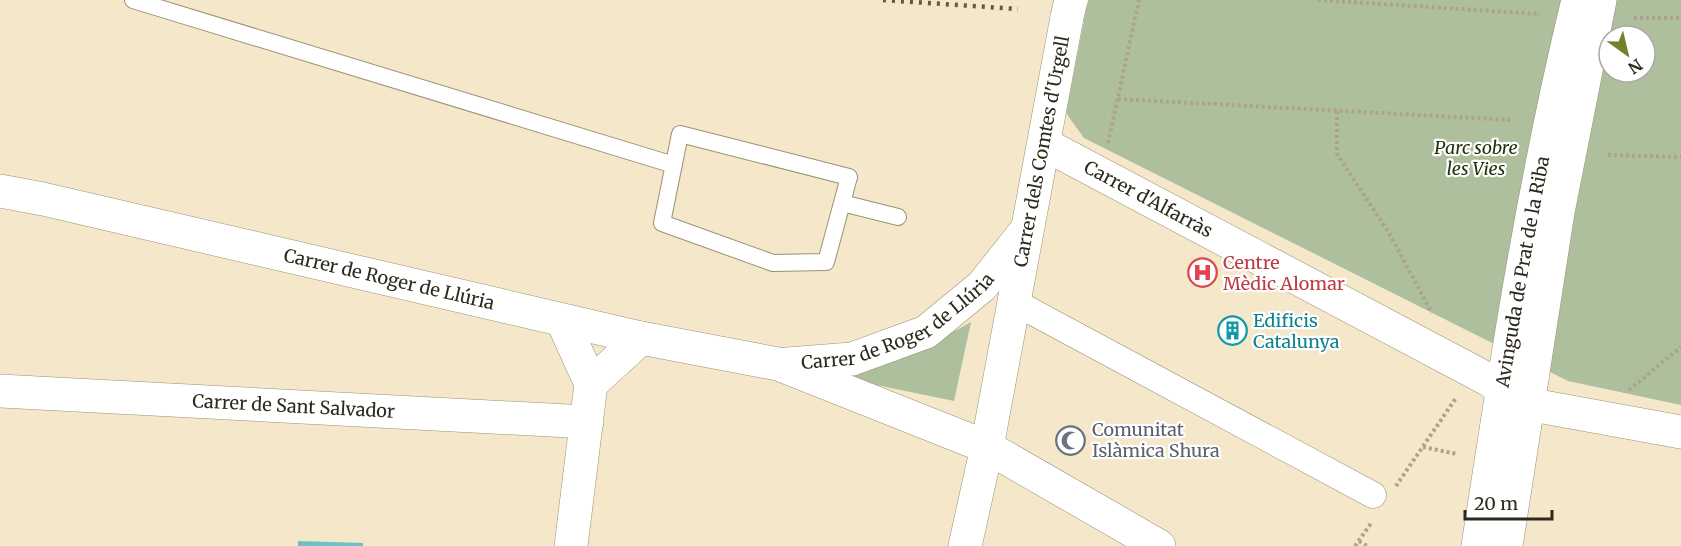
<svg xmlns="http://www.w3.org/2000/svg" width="1681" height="546" font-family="Merriweather,serif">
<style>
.green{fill:#aebf9d;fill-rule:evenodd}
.water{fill:#6dc1c3}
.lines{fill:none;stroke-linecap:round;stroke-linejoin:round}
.service-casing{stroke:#9c9074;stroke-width:18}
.pedestrian-casing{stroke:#9c9074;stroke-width:27}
.minor-casing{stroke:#9c9074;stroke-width:34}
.secondary-casing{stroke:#9c9074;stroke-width:34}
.path{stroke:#ada38b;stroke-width:4;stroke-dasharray:3 3;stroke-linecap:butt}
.service{stroke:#fff;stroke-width:16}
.pedestrian{stroke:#fff;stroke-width:26}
.minor{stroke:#fff;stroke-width:33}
.secondary{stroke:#fff;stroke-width:33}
.rail{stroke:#605949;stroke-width:4.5;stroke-dasharray:3 6;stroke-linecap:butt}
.minor-bridge-casing{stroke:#9c9074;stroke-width:34;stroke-linecap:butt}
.minor-bridge{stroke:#fff;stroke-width:33}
.labels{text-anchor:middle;stroke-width:4.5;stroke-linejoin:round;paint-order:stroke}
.park-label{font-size:18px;font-style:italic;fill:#213209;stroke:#fff}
.street-label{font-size:18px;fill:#2e291e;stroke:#fff}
.health-label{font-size:18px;fill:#be3a42;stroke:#fff;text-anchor:start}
.culture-label{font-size:18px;fill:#0d838f;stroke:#fff;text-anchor:start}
.worship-label{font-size:18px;fill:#5b616d;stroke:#fff;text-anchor:start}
</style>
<rect width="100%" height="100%" fill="#f5e8ca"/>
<path class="green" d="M1088,0H1681V405L1568,381L1084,138L1066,113ZM1609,36H1645V72H1609Z
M971,322L954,401L852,380V370L919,351Z"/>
<path class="water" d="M298,541L363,543V546H298Z"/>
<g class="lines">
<defs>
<path id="service" d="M133,0L674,165
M680,134L849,177L826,262L773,263L662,223Z
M842,203L898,217"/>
<path id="pedestrian" d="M1014,302L1373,495"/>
<g id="minor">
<path id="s1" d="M1044,144L1489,380L1527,404L1681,432"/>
<path id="s2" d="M0,191L43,199L641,338L778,364L987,447L1159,546"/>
<path d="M562,320L591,384L571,546"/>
<path id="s3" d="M787,364L852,359L926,332L982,286L1024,233"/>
<path d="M591,384L641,338"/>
<path id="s4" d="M0,391L587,422"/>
<path id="s5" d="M965,546L987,447L1067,17"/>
</g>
<g id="secondary">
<path id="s6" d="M1478,546C1506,363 1534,180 1578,0"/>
<path d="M1506,546L1558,212L1600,0"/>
</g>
</defs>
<use href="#service" class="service-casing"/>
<use href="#pedestrian" class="pedestrian-casing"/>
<use href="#minor" class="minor-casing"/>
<use href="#secondary" class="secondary-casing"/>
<path class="path" d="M1318,0L1540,14
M1634,18H1681
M1118,99L1512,120
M1337,111V154L1389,233L1432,313
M1108,143L1139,0
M1608,155L1681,157
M1629,390L1681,347
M1423,447L1457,454
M1396,486L1456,398
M1359,541L1367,546
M1355,546L1372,522"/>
<use href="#service" class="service"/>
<use href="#pedestrian" class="pedestrian"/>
<use href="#minor" class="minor"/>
<use href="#secondary" class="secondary"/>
<path class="rail" d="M883,0L1018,9"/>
<defs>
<path id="minor-bridge" d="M1067,17L1071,0"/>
</defs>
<use href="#minor-bridge" class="minor-bridge-casing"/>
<use href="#minor-bridge" class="minor-bridge"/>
</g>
<defs>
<symbol id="hospital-ring" viewBox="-11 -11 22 22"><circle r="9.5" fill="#fff" stroke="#e0444e" stroke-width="1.5"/><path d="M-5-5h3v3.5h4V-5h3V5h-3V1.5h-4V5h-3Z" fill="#e0444e"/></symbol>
<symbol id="building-ring" viewBox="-11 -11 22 22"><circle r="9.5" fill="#fff" stroke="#0f9aa8" stroke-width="1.5"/><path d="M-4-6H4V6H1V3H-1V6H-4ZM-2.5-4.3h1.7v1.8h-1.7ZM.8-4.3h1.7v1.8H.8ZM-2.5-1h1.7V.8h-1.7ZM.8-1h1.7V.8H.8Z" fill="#0f9aa8"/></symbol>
<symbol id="mosque-ring" viewBox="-11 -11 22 22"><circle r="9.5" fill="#fff" stroke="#6b7280" stroke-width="1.5"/><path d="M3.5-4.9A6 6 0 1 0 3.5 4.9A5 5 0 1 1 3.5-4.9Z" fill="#6b7280"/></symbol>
</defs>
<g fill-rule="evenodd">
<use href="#hospital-ring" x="1186" y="256" width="33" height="33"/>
<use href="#building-ring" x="1216" y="314" width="33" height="33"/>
<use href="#mosque-ring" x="1054" y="424" width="33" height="33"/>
</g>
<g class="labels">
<g class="park-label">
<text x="1476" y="154">Parc sobre<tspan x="1476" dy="21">les Vies</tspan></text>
</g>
<g class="street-label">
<text dy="6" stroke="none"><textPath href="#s5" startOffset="402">Carrer dels Comtes d'Urgell</textPath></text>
<text dy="6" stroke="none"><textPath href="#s1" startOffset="118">Carrer d'Alfarràs</textPath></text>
<text dy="6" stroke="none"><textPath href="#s6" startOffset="278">Avinguda de Prat de la Riba</textPath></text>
<text dy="6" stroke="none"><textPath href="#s2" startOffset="399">Carrer de Roger de Llúria</textPath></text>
<text dy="6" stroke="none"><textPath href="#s3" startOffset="122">Carrer de Roger de Llúria</textPath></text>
<text dy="6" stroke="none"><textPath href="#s4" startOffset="294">Carrer de Sant Salvador</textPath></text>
</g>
<g class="health-label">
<text x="1223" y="269">Centre<tspan x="1223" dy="21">Mèdic Alomar</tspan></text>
</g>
<g class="culture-label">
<text x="1253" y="327">Edificis<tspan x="1253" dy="21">Catalunya</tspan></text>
</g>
<g class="worship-label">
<text x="1092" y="436">Comunitat<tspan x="1092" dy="21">Islàmica Shura</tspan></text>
</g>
</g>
<g transform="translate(1627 54) rotate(146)"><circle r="28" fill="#ffffff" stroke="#aba9a5" stroke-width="1.5"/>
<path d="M0-4.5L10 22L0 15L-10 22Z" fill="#74802d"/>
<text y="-9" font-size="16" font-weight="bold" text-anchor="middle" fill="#2e291e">N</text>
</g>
<path d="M1465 510v9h87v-9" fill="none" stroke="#2e291e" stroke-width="3"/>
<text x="1474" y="510" font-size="18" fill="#2e291e" stroke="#ffffff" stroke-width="4.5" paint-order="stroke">20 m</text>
</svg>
